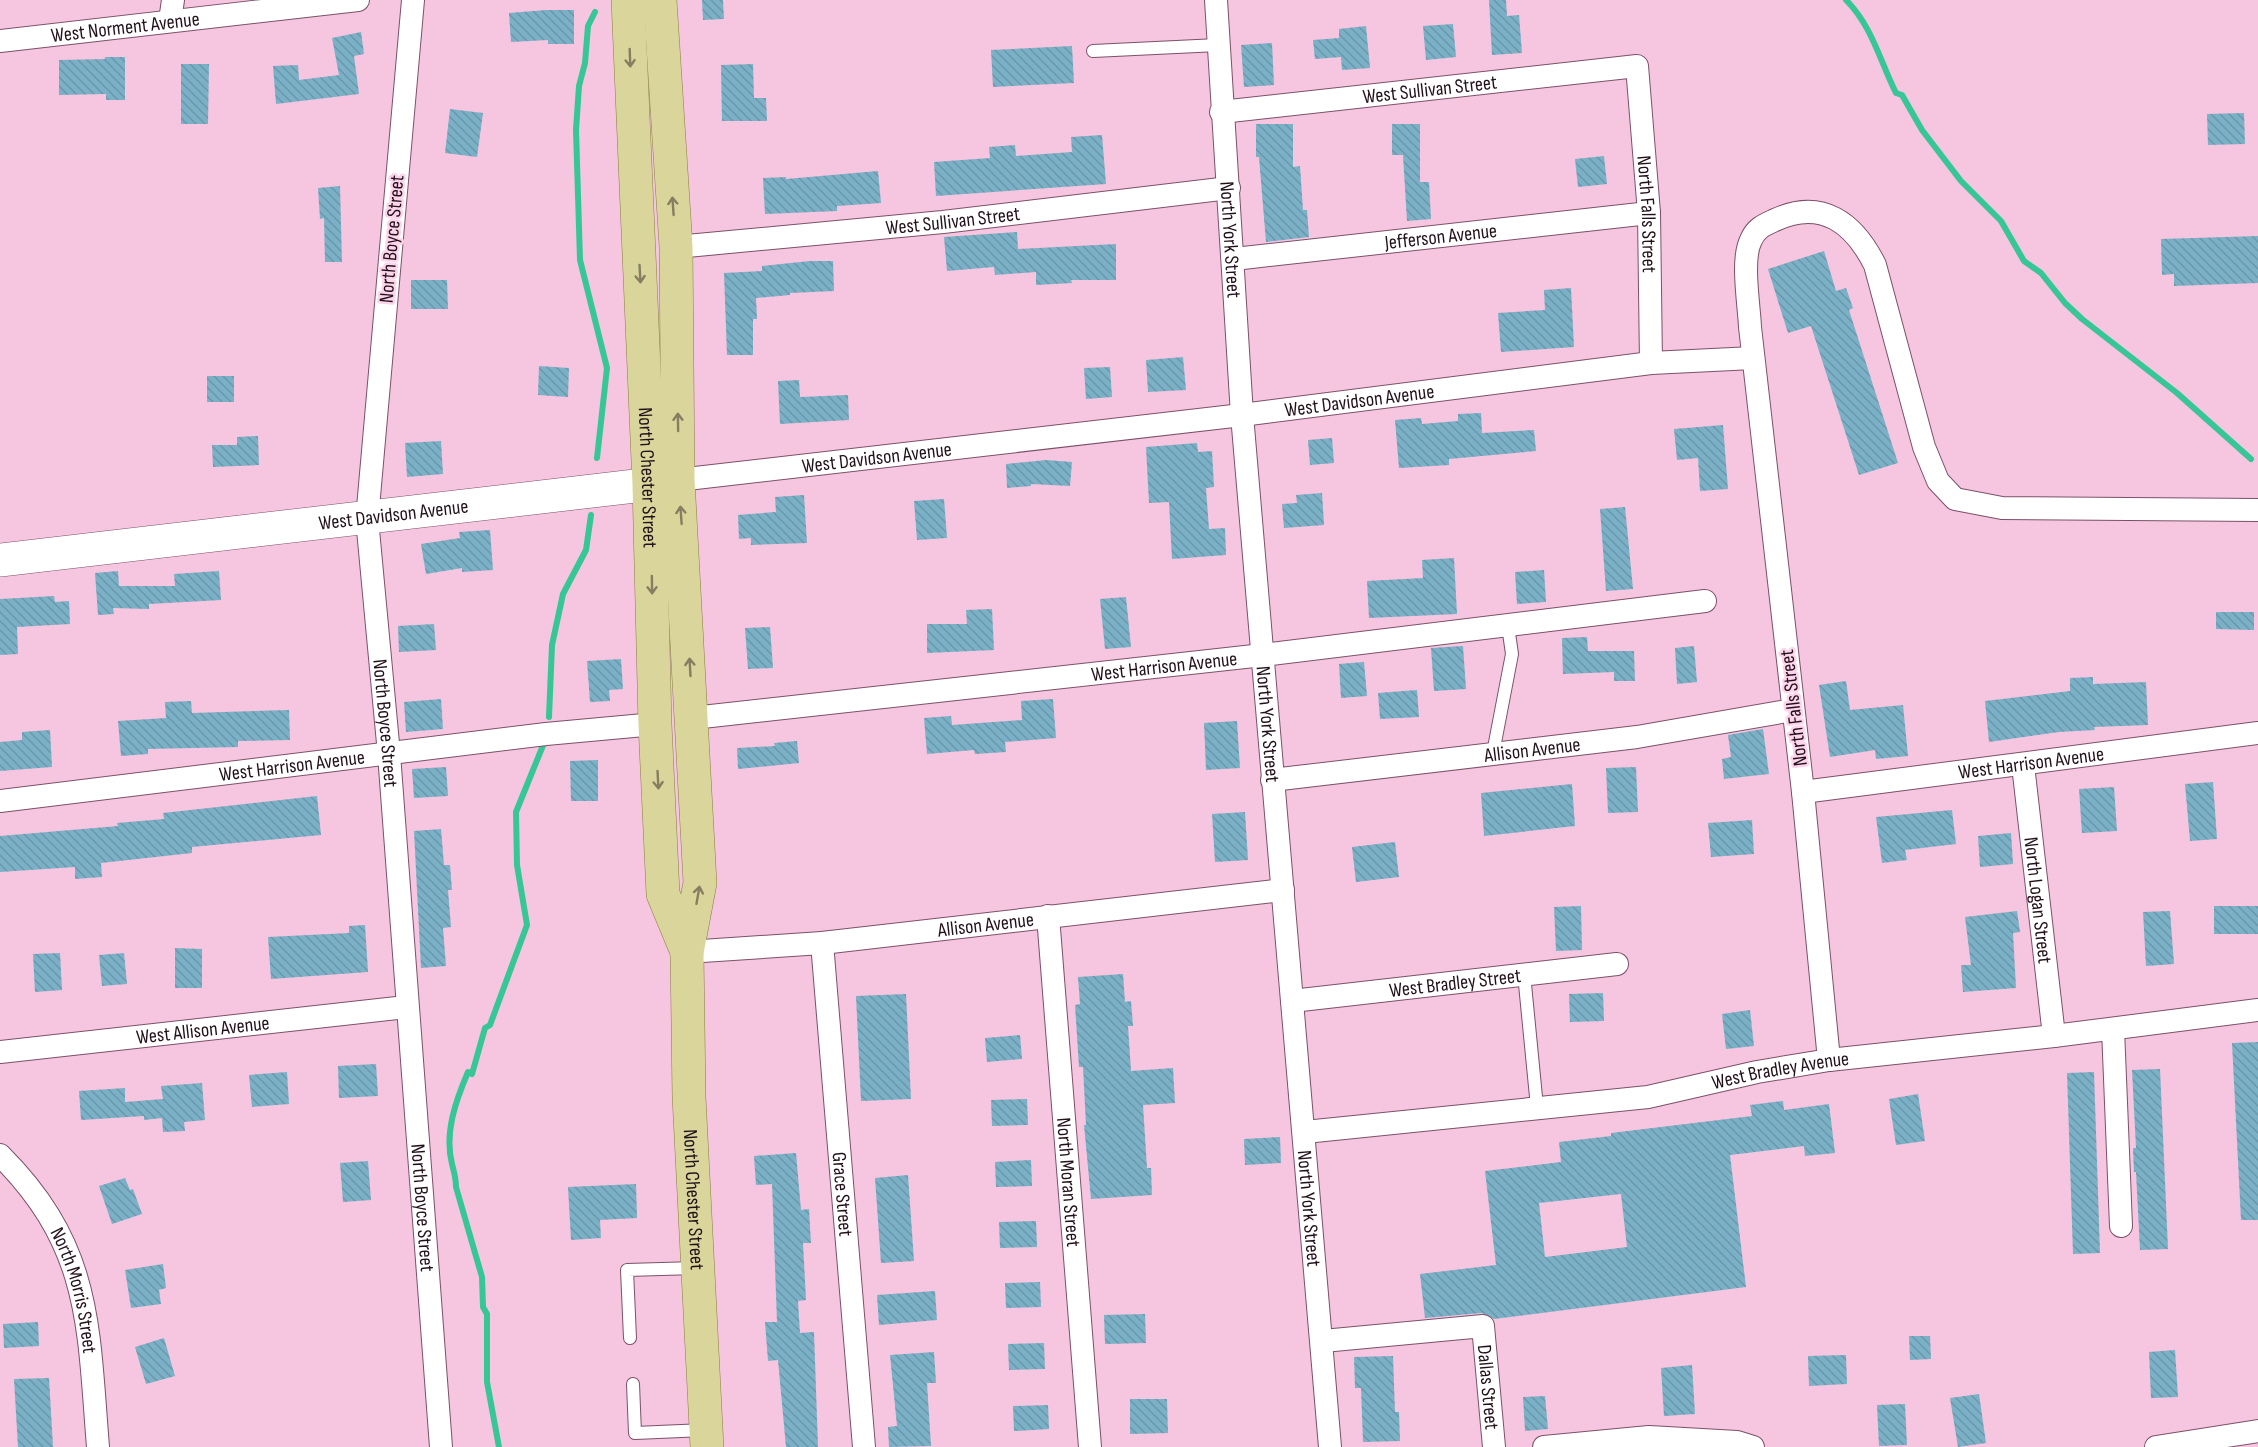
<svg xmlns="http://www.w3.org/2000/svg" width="2258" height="1447" font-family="'Sofia Sans Condensed',sans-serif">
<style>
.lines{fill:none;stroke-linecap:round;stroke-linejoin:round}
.stream{stroke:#37c695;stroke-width:6}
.building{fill:url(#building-back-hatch);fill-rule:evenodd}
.lane-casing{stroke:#7b5169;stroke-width:14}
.street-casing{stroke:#7b5169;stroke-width:24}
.secondary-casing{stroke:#7b5169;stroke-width:34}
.primary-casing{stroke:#897e43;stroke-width:34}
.lane{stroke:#fff;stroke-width:12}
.street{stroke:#fff;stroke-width:22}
.secondary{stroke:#fff;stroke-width:33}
.primary{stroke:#d9d59b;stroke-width:33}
.oneway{stroke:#877d61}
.labels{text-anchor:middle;stroke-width:5;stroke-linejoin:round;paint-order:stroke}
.street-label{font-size:20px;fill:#22111b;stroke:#fdd5eb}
</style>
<defs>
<pattern id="building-back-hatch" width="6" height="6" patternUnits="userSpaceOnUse" patternTransform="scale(1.5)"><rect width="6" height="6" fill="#7bb1c7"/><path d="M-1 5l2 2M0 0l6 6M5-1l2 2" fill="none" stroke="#6a97aa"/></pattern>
</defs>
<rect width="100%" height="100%" fill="#f6c5df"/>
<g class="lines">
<path class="stream" d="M1846,0C1872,26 1880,61 1896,93L1902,95L1922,130L1961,181L2001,221L2024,261L2041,273L2065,303L2082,319L2177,393L2251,459
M595,12L588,26L585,63L579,86L576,130L580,260L607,368L597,458
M549,717L552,645L563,594L586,550L591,515
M499,1447L487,1382V1314L483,1307L482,1277L456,1187C456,1178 454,1172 452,1164C444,1133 456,1100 468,1072L472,1074L485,1028L490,1025L527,925L517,865L516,812L544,743"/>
</g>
<path class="building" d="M702,0H723L724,19L703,20Z
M1489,0H1506L1507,16L1519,15L1522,53L1492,55Z
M546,10H574V44H548V40L511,42L509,13Z
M1453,24L1456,57L1426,60L1423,26Z
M1366,26L1370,68L1342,70L1341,57L1315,59L1313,40L1339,38V29Z
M361,32L364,54L354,56L359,94L276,104L273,66L298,65L299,80L339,75L332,38Z
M1272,43L1274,85L1244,87L1241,45Z
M1072,46L1074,83L993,87L991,50Z
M105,57H125V100H106V94L59,95V60L105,59Z
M181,64H209L208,124H181Z
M753,64L754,98H766L767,121H722L721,65Z
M450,109L483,113L477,157L445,153Z
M2244,113L2245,144L2208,145L2207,114Z
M1256,124H1293V167L1300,166L1303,210H1307L1309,237L1266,242L1259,157H1256Z
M1392,124H1420V182H1429L1431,219L1407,221L1403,155H1392Z
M1102,135L1106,184L936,196L934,162L990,158L989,147L1015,145L1016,156L1072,152L1071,137Z
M1604,156L1607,184L1578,187L1575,159Z
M878,171L881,203L837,206V211L765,214L763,178L786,177V179Z
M340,186L342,262H325L324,218L320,219L318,188Z
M1017,232L1018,249L1116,244V280H1071L1072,283L1036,285V272L995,275L994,267L947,271L944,237Z
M2258,236V283L2174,286V274L2162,275L2161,239Z
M1824,251L1836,291L1846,288L1853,308L1849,310L1898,463L1859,475L1811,326L1788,333L1768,269Z
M810,261H833L834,291L790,293V295L756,298L757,319H753V355H727L724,273L762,271V266Z
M411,280H447L448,309H411Z
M1571,288L1574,347L1501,352L1498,313L1545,310L1544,290Z
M1183,357L1186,390L1148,392L1146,360Z
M539,366L569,368L568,397L538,395Z
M1110,367L1112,397L1086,399L1084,368Z
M207,376H234V402H207Z
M799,380L800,397L848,395L849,420L780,424L778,381Z
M1481,413L1482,433L1534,430L1536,451L1449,459V465L1399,468L1395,420L1421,418L1422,424L1458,421V414Z
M1723,425L1728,489L1700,491L1698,458L1677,460L1674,429Z
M258,436L259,465L213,467L212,445H237V437Z
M1332,438L1334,463L1310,465L1308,440Z
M441,441L443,474L407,477L405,443Z
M1197,443L1198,452L1212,451L1214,487L1206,488L1209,529L1225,528L1226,555L1172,559L1169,502L1149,503L1146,447Z
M1046,460L1072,462L1070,486L1031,484V486L1007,488L1006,464Z
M1322,493L1324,525L1284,528L1282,504L1297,503L1296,495Z
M804,495L807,543L751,545V538L739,539L738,515L776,512L775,497Z
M944,499L947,538L917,540L914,501Z
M1625,507L1633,589L1606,591L1600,509Z
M490,530L493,570L462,572V568L426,574L421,544L460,538L459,532Z
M1454,558L1457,614L1369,618L1367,581L1423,578L1422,560Z
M1544,570L1546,602L1517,604L1515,572Z
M118,571L119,586H175L174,574L219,571L221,600L149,604V609L113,608L114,614L98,615L95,573Z
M54,596L55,602L69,601L70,624L17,627L18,654L0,655V599Z
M1126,597L1131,647L1105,649L1100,599Z
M992,609L994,650L927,653V624H967L966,610Z
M2216,612H2254V630L2216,629Z
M434,624L436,650L399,652L398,626Z
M770,627L773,668L748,669L745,628Z
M1587,637L1588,651H1634L1635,681H1614V672L1563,674L1562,638Z
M1463,646L1466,689L1434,691L1431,648Z
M1694,646L1697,682L1677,684L1675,648Z
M621,659L623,689L609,690L610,701L590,702L587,661Z
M1364,662L1367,696L1341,698L1339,664Z
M2093,677V684L2146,682L2148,725L2094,727L2095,730L2059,732L1989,742L1985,701L2070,691V678Z
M1846,681L1850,710L1903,705L1908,756L1876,759L1875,750L1830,757L1819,685Z
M1417,690L1419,717L1380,719L1378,693Z
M441,699L443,729L406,732L404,702Z
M1053,699L1056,738L1005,742L1006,752L975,754L974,750L927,754L924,718L951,716L952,725L1022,720L1021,701Z
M191,701L192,713L289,710L290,740L238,741V747L148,749V754L121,756L118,721L166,718L165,702Z
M1237,721L1240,768L1206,770L1204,723Z
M1763,729L1769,774L1724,779L1722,759L1731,757L1728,735Z
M50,730L52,767L0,771V742L22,740V732Z
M797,741L799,763L738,769L737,748L775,746L774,743Z
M598,760V801H571L570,761Z
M446,767L448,796L414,798L412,769Z
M1636,767L1638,812L1608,813L1606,768Z
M2213,782L2217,839L2190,841L2185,784Z
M1572,784L1575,826L1484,836L1481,793Z
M2114,787L2117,831L2082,833L2079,789Z
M317,796L321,835L192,847V853L101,863L102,877L75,879V867L0,872V836L118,826L117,823L164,819L163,813Z
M1952,810L1956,844L1905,850L1907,860L1882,863L1876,817Z
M1245,812L1248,860L1215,862L1212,814Z
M1752,820L1754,854L1711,857L1708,823Z
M441,829L444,865H450L452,890H448L451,927L443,928L446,966L421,968L414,831Z
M2011,833L2013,864L1980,867L1978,836Z
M1395,842L1399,877L1356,882L1352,847Z
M1581,906L1582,950L1556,951L1554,907Z
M2214,906H2258V934H2214Z
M2017,911L2020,932L2013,933L2016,988L1963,992L1961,965H1971L1965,917Z
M2170,911L2174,964L2146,966L2143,912Z
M365,925L368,972L271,979L268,937L349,933V926Z
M175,948L202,949V988H175Z
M60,953L62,990L35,992L33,954Z
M124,953L127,984L102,986L99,955Z
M1123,974L1125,1002L1131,1001L1133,1026H1128L1131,1071L1173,1068L1175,1103L1143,1105L1147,1168H1151L1152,1195L1091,1199L1084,1125H1086L1083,1067H1079L1075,1005L1080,1004L1078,977Z
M1603,993L1604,1021L1570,1022L1569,994Z
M906,994L911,1099L861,1101L856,996Z
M1750,1010L1754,1046L1726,1049L1722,1014Z
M1020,1035L1022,1059L987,1062L985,1038Z
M2258,1042V1220H2241L2232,1043Z
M376,1064L378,1096L339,1098L338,1066Z
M2160,1069L2168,1249L2140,1250L2136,1172H2134L2133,1148H2136L2132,1070Z
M287,1072L289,1104L252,1107L249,1075Z
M2094,1072L2100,1253L2073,1254L2067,1073Z
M202,1083L205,1120L184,1122L185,1131L163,1132L162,1118L144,1120V1116L81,1120L79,1091L125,1088V1102L163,1099L161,1086Z
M1918,1094L1925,1141L1896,1145L1889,1099Z
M1027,1099L1028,1125L992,1126L991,1100Z
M1783,1101L1784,1110L1829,1104L1835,1153L1805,1156L1804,1146L1730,1155L1746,1287L1494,1319L1482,1313L1425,1318L1420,1274L1496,1265L1485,1171L1561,1162L1559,1142L1611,1136V1133L1752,1116L1750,1105ZM1621,1194L1627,1247L1545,1257L1539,1203Z
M1280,1137L1281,1163L1245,1165L1244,1139Z
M796,1153L801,1210L809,1209L811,1243H803L806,1300L798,1301L800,1333L814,1332L818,1447H786L778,1360L768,1361L765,1322H777L772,1184L756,1185L754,1156Z
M1031,1160L1032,1186L996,1187L995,1162Z
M368,1161L371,1200L343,1202L340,1163Z
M908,1175L914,1261L881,1263L875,1178Z
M125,1178L130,1190L133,1189L142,1214L112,1224L99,1186Z
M636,1184L637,1218L600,1220L601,1238L571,1240L568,1187Z
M1036,1221L1037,1247L1000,1248L999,1222Z
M163,1264L166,1288L159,1290L161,1304L131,1308L125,1270Z
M1040,1282L1041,1307L1006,1308L1005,1283Z
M935,1291L937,1320L879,1325L877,1295Z
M1145,1314L1146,1343L1105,1344L1104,1315Z
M38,1322L39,1346L4,1348L3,1324Z
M1909,1336H1930L1931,1359L1910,1360Z
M164,1338L175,1376L146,1384L135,1347Z
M1044,1343L1045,1369L1009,1370L1008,1344Z
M2175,1350L2178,1397L2151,1398L2149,1352Z
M934,1352L936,1383H927L931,1446L889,1447L888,1427L897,1426L890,1355Z
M1846,1355L1847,1384L1809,1386L1808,1356Z
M1393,1356L1395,1412H1399L1400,1441L1363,1442L1361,1388H1355L1354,1357Z
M1692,1365L1695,1414L1664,1416L1661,1368Z
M49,1378L53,1447H18L14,1379Z
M1979,1394L1986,1443L1958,1447L1950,1398Z
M1545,1396L1548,1429L1525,1431L1523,1397Z
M1130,1399H1167L1168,1433L1130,1434Z
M1905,1404L1907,1445L1879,1446L1877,1405Z
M1048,1405L1049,1429L1014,1431L1013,1406Z"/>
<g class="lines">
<defs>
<path id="lane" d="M1093,51L1218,45
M1493,753L1512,654L1508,626
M1524,974L1537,1107
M630,1338L627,1270L696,1268
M633,1384L635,1433L705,1430"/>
<g id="street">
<path id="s1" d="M413,0L367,519L389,754L441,1447"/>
<path id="s2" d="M1216,0L1242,415L1330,1447"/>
<path d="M170,21L173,0"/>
<path id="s3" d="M0,41L358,0"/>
<path id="s4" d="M1221,112L1637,66L1649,213L1651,363"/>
<path id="s5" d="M676,247L943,222L1229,188"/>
<path id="s6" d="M1234,259L1649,213"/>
<path id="s7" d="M678,480L1242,415L1651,363L1753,358"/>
<path id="s8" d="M693,718L1263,655L1705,601"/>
<path id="s9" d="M2023,765L2054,1036"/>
<path id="s10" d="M1272,780L1637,737L1793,710"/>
<path id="s11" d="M1803,792L2258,733"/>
<path id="s12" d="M0,801L546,734L655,724"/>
<path id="s13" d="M1048,916L1090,1447"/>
<path id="s14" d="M822,943L864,1447"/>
<path id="s15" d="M687,952L822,943L1283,890"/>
<path id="s16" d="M1292,1001L1617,964"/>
<path d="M2113,1029L2121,1226"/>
<path id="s17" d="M0,1052L406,1007"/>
<path d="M1829,1060L1803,792L1750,327C1749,304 1741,259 1751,240C1756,228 1764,225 1775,220C1822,198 1854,223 1875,265L1924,447L1938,481L1955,499L2002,508L2258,510"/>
<path id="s18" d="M1305,1132L1648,1097L1757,1072L1829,1060L2054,1036L2258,1010"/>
<path id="s19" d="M0,1155C92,1247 88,1325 98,1447"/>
<path id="s20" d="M1323,1341L1483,1326L1494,1447"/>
<path d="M1544,1447L1649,1437L1737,1442L1753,1447"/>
<path d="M2156,1447L2258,1431"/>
</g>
<g id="secondary">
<path id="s21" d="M0,560L678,481"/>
</g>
<g id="primary">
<path id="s22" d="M628,0L649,484L655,724L663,894L687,952"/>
<path id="s23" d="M660,0L676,247L678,480L700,883L687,952L689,1097L707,1447"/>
</g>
</defs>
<use href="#lane" class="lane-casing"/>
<use href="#street" class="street-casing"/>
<use href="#secondary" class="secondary-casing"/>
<use href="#primary" class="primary-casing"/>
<use href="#lane" class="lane"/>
<use href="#street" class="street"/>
<use href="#secondary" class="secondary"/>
<use href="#primary" class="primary"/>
</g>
<defs><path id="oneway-shaft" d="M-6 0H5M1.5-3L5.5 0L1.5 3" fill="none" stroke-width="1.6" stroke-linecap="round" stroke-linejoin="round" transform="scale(1.5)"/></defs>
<g class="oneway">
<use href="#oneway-shaft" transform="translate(630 58) rotate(88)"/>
<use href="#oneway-shaft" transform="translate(673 206) rotate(-94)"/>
<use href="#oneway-shaft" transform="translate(640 274) rotate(87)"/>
<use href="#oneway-shaft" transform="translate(678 422) rotate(-91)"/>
<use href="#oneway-shaft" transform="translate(681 515) rotate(-94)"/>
<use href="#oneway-shaft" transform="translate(652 585) rotate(89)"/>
<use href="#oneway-shaft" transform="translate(690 667) rotate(-93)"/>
<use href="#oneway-shaft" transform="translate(658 780) rotate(87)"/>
<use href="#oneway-shaft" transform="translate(698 895) rotate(-80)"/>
</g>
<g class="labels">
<g class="street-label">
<text dy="7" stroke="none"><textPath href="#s3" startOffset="126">West Norment Avenue</textPath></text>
<text dy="7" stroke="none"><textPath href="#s4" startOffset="210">West Sullivan Street</textPath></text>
<text dy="7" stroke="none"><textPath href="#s4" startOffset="567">North Falls Street</textPath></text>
<text dy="7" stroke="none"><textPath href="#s5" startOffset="278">West Sullivan Street</textPath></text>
<text dy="7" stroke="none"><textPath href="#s6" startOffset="208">Jefferson Avenue</textPath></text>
<text transform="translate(391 239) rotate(-85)" y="7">North Boyce Street</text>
<text dy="7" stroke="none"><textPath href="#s2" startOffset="240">North York Street</textPath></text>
<text dy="7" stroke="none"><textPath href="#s7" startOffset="686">West Davidson Avenue</textPath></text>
<text dy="7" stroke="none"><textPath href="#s7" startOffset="200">West Davidson Avenue</textPath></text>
<text dy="7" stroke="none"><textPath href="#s22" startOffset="478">North Chester Street</textPath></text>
<text dy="7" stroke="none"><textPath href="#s21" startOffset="396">West Davidson Avenue</textPath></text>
<text dy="7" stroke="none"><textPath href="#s8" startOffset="474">West Harrison Avenue</textPath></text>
<text transform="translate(1793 708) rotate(-97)" y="7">North Falls Street</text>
<text dy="7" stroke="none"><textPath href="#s1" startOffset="726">North Boyce Street</textPath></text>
<text dy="7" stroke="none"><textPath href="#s2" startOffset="726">North York Street</textPath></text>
<text dy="7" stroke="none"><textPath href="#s10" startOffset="262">Allison Avenue</textPath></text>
<text dy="7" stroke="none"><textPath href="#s11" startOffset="230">West Harrison Avenue</textPath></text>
<text dy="7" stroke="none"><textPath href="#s12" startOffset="294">West Harrison Avenue</textPath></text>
<text dy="7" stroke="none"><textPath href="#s9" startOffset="136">North Logan Street</textPath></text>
<text dy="7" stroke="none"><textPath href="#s15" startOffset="300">Allison Avenue</textPath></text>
<text dy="7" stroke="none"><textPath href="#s16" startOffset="164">West Bradley Street</textPath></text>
<text dy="7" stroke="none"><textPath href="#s17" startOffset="204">West Allison Avenue</textPath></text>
<text dy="7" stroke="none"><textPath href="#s18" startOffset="480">West Bradley Avenue</textPath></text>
<text dy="7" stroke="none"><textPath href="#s13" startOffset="267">North Moran Street</textPath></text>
<text dy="7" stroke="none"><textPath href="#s14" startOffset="252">Grace Street</textPath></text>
<text dy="7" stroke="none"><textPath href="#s23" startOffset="1202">North Chester Street</textPath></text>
<text dy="7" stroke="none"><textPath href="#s1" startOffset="1212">North Boyce Street</textPath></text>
<text dy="7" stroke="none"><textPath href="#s2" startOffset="1212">North York Street</textPath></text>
<text dy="7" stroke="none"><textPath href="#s19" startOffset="158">North Morris Street</textPath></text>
<text dy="7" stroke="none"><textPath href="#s20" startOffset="222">Dallas Street</textPath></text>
</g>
</g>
</svg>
